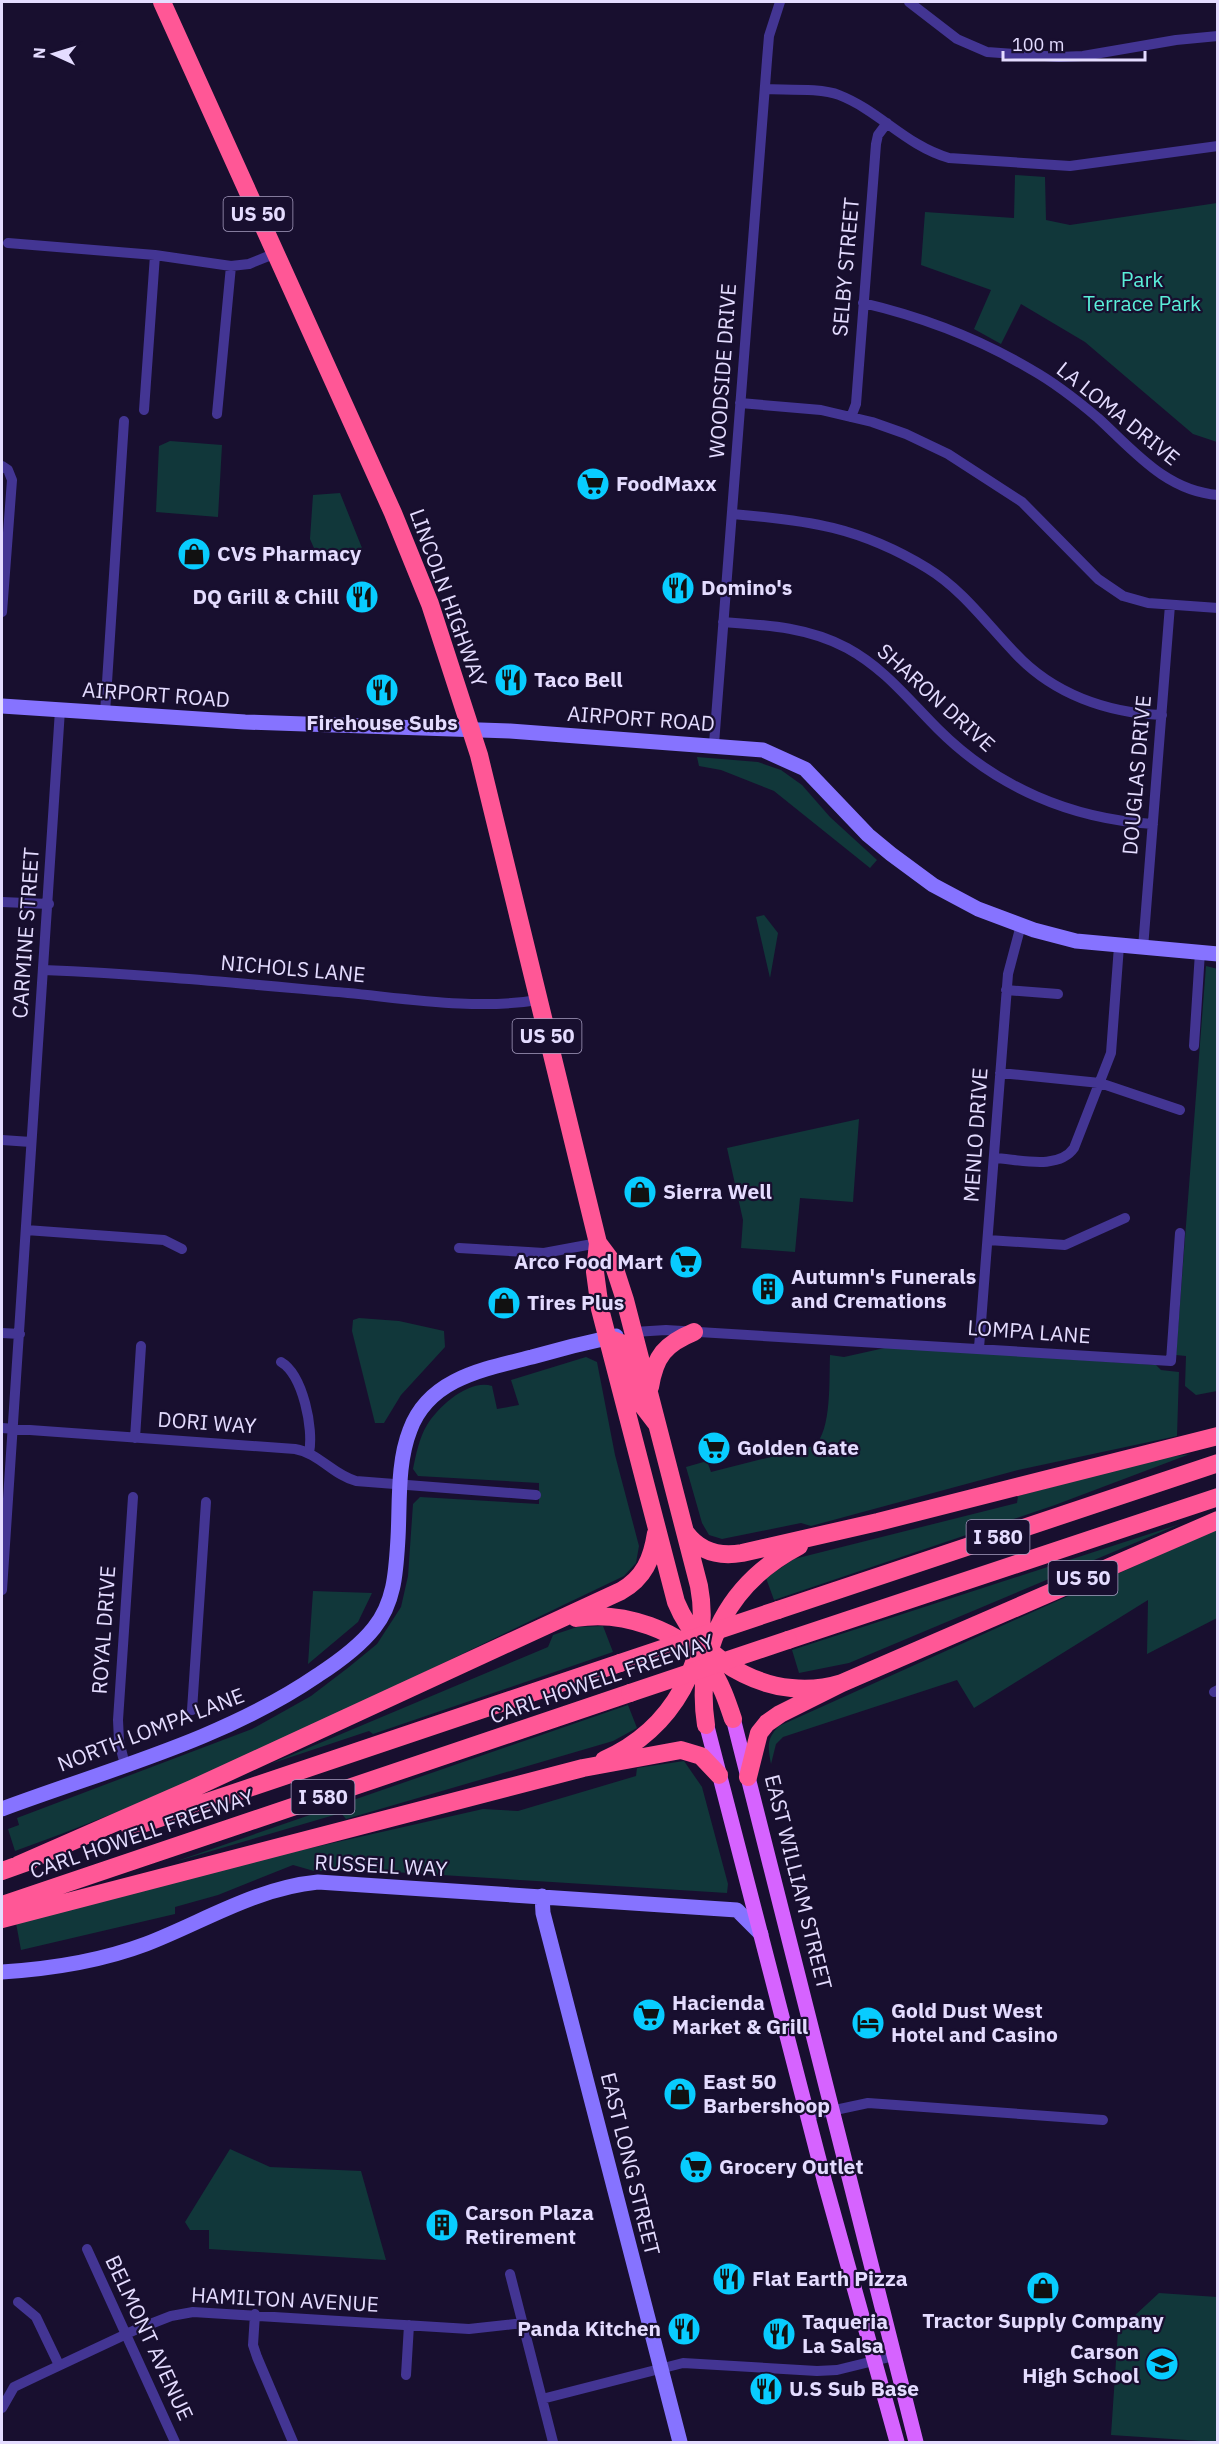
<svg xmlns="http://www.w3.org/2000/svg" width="1219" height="2444" font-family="'IBM Plex Sans',sans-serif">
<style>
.green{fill:#11373a}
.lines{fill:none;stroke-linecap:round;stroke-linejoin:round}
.street{stroke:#433593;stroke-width:10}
.secondary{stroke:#8673ff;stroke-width:15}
.primary{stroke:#d663ff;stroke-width:15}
.highway{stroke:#ff5796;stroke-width:18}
.highway-bridge{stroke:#ff5796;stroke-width:18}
.labels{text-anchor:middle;stroke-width:4.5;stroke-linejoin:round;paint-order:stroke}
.shield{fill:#180f2f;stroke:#a79ec1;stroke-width:1.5}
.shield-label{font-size:20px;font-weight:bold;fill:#e4dcff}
.street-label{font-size:21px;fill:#e4dcff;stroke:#180f2f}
.park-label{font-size:21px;fill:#5aeed9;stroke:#180f2f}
.poi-label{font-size:21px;font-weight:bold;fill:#e4dcff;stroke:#180f2f;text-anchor:start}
</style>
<rect width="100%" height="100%" fill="#180f2f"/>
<path class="green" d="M1015,175L1045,177L1046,220L1070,225L1217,203V442L1193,434L1085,342L1021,304L1001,344L974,329L991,290L921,265L925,212L1014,218Z
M170,441L222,445L218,517L156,512L159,446Z
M340,493L362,548L320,562L310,539L313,495Z
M697,757L758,762L781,770L802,785L830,817L877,860L870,868L774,791L721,770L699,766Z
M764,915L778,933L770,978L756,917Z
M1206,966L1218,969L1217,1391L1196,1395L1185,1386L1186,1356L1176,1355Z
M859,1119L853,1202L800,1198L795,1252L741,1248L743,1220L727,1148Z
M359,1318L399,1321L444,1331L445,1347L401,1395L384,1423H375L352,1331L353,1320Z
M889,1347L1156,1365L1161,1370L1179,1372L1177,1436L1018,1470L811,1526L801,1523L722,1539L709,1535L702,1523L686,1467L707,1461L711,1472L814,1446C832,1432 829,1378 830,1355L844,1357Z
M586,1357L597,1362L615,1455L639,1546L636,1563L624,1576C423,1671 225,1776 15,1851L8,1829L19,1825L17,1818L252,1729L311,1696L349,1667L377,1644L401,1607L408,1576L413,1504L420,1497L539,1504V1483L418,1476L413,1469C416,1455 419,1438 427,1425C439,1406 469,1379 492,1386L497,1409L519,1405L511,1380Z
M1190,1454L1055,1505L774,1600L766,1578L794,1559L1017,1503L1018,1496L1156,1459Z
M1180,1524L849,1663L799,1673L792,1650Z
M1217,1529V1618L1147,1654L1148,1600L974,1708L957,1680L783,1737L776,1744L771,1764C768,1747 766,1739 779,1726Z
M313,1591L372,1593L358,1622L308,1664Z
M603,1626L613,1652L373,1734L369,1731L270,1764L548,1647L553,1635L577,1627Z
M628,1705L637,1728L613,1741L346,1819L341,1813L174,1862Z
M684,1761L702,1787L728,1884L727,1893L377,1871H314L293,1865L218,1895L175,1907V1914L21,1950L16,1923L271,1857L483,1809L518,1811L636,1776L637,1768Z
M230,2149L270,2167L361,2171L386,2260L209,2249V2230H190L185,2222Z
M1159,2293L1217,2297V2442L1111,2435L1118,2331Z"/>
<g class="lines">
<path class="street" d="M909,2L957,39L987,52L1059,57L1083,56L1176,40L1218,36
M765,89C785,90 822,88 839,95C880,111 905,145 949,158L1070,166L1218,146
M8,243L155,255L231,266L249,264L276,253
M863,303C923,317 980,339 1032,370C1055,383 1078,401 1098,418C1134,451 1166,491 1218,495
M740,403L821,410L872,422L906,434L948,454L1022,502L1098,579L1123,596L1148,603L1218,608
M144,410L155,255
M217,414L231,266
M851,417L856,404L876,144L878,135L887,123
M2,466L8,470L12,480L2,612
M732,514C808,520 860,527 927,568C963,590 986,623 1015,653C1053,694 1107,713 1162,715
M723,622C766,625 808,627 847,648C884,668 908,699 938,729C996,787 1071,819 1153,824
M105,713L124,421
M714,744L767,60L769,36L780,2
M2,902L49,904
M1143,948L1170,605
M43,970C145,974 246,984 348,993C409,999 477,1010 538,1000
M1006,990L1058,994
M1194,1046L1200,952
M1000,1073L1100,1083L1180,1110
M2,1140L31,1142
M994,1158C1018,1159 1058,1171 1074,1148L1111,1053L1119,946
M26,1230L164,1240L182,1249
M988,1240L1065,1245L1125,1218
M459,1248L544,1253L598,1243
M634,1332L666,1330L1171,1361L1180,1233
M2,1333L20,1334
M979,1348L1008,974L1021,925
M281,1362C303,1375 314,1429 309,1453
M2,1428L295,1449C319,1453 333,1475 356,1481L536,1495
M135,1438L141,1346
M2,1590L60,710
M1214,1692L1218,1690
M192,1710L206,1502
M125,1765L119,1741L118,1720L133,1497
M807,2116L868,2103L1103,2120
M87,2249L175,2442
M510,2274L553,2442
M18,2302L36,2317L59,2365
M255,2314L253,2345L257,2357L293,2442
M406,2375L409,2325
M542,2399L683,2363L817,2371L837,2370L894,2356
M2,2408L14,2387L37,2376L135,2330L171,2316L193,2312L469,2329L523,2323"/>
<path class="secondary" d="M2,706L245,722L510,731L763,750L805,769L868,835L891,854L933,885L978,909L1034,930L1076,941L1218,954
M2,1809C109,1769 223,1740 318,1675C338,1662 359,1647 374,1628C395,1602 396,1570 398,1538C400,1503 397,1463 410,1430C429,1378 485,1369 532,1357C560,1349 588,1342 616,1336
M542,1896L543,1913L680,2442
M2,1972C49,1969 101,1961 146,1944C203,1922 256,1888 318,1882L737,1910L761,1934"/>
<path class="primary" d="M731,1710L916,2442
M704,1715L825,2183L897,2442"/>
<path class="highway" d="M162,2L393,513L430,604L479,755L598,1243L595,1272L600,1309L676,1602C702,1665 775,1704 842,1683
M598,1243L613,1263L625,1300L699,1586C713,1659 672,1730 604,1760
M607,1338L621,1343L636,1397L656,1423
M650,1387C655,1356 665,1344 694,1332
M686,1533C700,1552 719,1557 742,1553L878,1522L1218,1436
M778,1610L1218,1463
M576,1618C622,1610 681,1630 710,1668C721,1683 727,1701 733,1719
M788,1640L1218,1497
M706,1725C694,1647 730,1582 799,1546
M748,1777L759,1733L767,1723L780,1714L842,1683L1218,1520
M130,1828L620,1663
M18,1865L194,1788L621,1591C644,1578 652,1559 656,1533
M2,1871L30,1861
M2,1905L630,1693
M2,1919L583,1768L681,1750L701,1756L719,1775"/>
<path class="highway-bridge" d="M620,1663L778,1610
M630,1693L788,1640"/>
</g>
<defs>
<symbol id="supermarket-disc" viewBox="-11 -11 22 22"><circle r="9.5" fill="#08ccff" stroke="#180f2f"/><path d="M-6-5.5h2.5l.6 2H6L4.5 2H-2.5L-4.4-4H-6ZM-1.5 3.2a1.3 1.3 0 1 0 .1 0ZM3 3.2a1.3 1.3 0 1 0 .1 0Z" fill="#111"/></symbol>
<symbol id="shop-disc" viewBox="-11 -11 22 22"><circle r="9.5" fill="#08ccff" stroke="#180f2f"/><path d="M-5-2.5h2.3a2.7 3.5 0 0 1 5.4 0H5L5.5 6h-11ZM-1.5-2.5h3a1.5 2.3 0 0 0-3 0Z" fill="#111"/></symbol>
<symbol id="restaurant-disc" viewBox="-11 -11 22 22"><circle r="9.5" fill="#08ccff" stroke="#180f2f"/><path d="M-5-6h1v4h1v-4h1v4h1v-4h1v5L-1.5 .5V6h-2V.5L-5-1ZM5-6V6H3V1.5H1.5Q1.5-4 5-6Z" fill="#111"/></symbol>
<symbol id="building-disc" viewBox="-11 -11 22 22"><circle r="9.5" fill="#08ccff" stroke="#180f2f"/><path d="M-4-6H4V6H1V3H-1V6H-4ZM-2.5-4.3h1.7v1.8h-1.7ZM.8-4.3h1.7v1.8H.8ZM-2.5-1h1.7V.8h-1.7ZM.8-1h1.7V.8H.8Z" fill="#111"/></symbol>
<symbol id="hotel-disc" viewBox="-11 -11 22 22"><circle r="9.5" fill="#08ccff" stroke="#180f2f"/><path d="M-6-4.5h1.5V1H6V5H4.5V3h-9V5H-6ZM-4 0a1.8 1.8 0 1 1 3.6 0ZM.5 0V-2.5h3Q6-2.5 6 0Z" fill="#111"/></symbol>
<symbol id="school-disc" viewBox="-11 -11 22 22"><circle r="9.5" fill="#08ccff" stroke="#180f2f"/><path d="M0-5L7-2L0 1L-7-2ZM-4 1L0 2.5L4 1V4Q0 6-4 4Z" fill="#111"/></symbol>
</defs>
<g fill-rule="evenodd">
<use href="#supermarket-disc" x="574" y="465" width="38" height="38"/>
<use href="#shop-disc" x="175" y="535" width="38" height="38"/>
<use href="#restaurant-disc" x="659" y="569" width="38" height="38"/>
<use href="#restaurant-disc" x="343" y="578" width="38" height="38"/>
<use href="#restaurant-disc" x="492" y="661" width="38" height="38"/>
<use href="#restaurant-disc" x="363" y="671" width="38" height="38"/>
<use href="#shop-disc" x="621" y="1173" width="38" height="38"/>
<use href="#supermarket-disc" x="667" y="1243" width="38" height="38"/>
<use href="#building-disc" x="749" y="1270" width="38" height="38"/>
<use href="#shop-disc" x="485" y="1284" width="38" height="38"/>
<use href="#supermarket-disc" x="695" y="1429" width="38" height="38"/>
<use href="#supermarket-disc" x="630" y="1996" width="38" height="38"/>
<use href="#hotel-disc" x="849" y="2004" width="38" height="38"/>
<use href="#shop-disc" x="661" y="2075" width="38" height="38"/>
<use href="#supermarket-disc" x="677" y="2148" width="38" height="38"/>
<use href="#building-disc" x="423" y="2206" width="38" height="38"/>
<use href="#restaurant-disc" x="710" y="2260" width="38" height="38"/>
<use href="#shop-disc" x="1024" y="2269" width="38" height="38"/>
<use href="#restaurant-disc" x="665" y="2310" width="38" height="38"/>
<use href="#restaurant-disc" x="760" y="2315" width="38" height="38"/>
<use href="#school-disc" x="1143" y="2345" width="38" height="38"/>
<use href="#restaurant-disc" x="747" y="2370" width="38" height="38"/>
</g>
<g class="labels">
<g class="shield">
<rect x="223.5" y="197" width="69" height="34" rx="4.5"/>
<rect x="512.5" y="1019" width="69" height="34" rx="4.5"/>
<rect x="966.5" y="1520" width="63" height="34" rx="4.5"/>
<rect x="1048.5" y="1561" width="69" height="34" rx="4.5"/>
<rect x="291.5" y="1780" width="63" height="34" rx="4.5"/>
</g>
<g class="shield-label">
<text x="258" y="221">US 50</text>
<text x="547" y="1043">US 50</text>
<text x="998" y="1544">I 580</text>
<text x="1083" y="1585">US 50</text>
<text x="323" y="1804">I 580</text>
</g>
<g class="street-label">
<text transform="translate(846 267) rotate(-85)" y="7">SELBY STREET</text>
<text transform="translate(723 371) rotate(-86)" y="7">WOODSIDE DRIVE</text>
<text transform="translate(1118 414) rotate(39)" y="7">LA LOMA DRIVE</text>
<text transform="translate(448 598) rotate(70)" y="7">LINCOLN HIGHWAY</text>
<text transform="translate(156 695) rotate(4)" y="7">AIRPORT ROAD</text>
<text transform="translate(936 698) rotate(42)" y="7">SHARON DRIVE</text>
<text transform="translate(641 719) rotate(4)" y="7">AIRPORT ROAD</text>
<text transform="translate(1137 775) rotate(-85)" y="7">DOUGLAS DRIVE</text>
<text transform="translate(26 933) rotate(-86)" y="7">CARMINE STREET</text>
<text transform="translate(293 969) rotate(5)" y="7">NICHOLS LANE</text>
<text transform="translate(976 1135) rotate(-86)" y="7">MENLO DRIVE</text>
<text transform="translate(1029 1332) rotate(4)" y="7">LOMPA LANE</text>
<text transform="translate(207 1423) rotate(4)" y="7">DORI WAY</text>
<text transform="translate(104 1630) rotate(-86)" y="7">ROYAL DRIVE</text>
<text transform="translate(602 1679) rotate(-19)" y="7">CARL HOWELL FREEWAY</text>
<text transform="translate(151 1730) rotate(-21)" y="7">NORTH LOMPA LANE</text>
<text transform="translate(142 1834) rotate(-19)" y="7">CARL HOWELL FREEWAY</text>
<text transform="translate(381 1866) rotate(3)" y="7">RUSSELL WAY</text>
<text transform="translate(798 1882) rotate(76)" y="7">EAST WILLIAM STREET</text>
<text transform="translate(630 2164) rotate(76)" y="7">EAST LONG STREET</text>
<text transform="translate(285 2300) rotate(3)" y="7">HAMILTON AVENUE</text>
<text transform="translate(149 2338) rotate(65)" y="7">BELMONT AVENUE</text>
</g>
<g class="park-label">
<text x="1142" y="287">Park<tspan x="1142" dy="24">Terrace Park</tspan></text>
</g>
<g class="poi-label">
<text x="616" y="491">FoodMaxx</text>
<text x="217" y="561">CVS Pharmacy</text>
<text x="701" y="595">Domino's</text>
<text x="339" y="604" text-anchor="end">DQ Grill &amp; Chill</text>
<text x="534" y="687">Taco Bell</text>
<text x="382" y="730" text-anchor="middle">Firehouse Subs</text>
<text x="663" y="1199">Sierra Well</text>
<text x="663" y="1269" text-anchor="end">Arco Food Mart</text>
<text x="791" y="1284">Autumn's Funerals<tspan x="791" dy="24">and Cremations</tspan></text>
<text x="527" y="1310">Tires Plus</text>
<text x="737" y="1455">Golden Gate</text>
<text x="672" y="2010">Hacienda<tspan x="672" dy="24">Market &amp; Grill</tspan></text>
<text x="891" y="2018">Gold Dust West<tspan x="891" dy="24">Hotel and Casino</tspan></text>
<text x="703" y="2089">East 50<tspan x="703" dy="24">Barbershoop</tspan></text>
<text x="719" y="2174">Grocery Outlet</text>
<text x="465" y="2220">Carson Plaza<tspan x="465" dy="24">Retirement</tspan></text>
<text x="752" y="2286">Flat Earth Pizza</text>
<text x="1043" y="2328" text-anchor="middle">Tractor Supply Company</text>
<text x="802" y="2329">Taqueria<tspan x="802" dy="24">La Salsa</tspan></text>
<text x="661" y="2336" text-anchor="end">Panda Kitchen</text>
<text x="1139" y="2359" text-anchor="end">Carson<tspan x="1139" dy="24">High School</tspan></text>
<text x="789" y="2396">U.S Sub Base</text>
</g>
</g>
<rect width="1219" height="2444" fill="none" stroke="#e4dcff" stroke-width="6"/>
<g transform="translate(54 54) rotate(274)" stroke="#180f2f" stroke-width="4.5" paint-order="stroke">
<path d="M0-4.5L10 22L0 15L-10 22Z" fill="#e4dcff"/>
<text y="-9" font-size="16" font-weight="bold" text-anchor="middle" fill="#e4dcff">N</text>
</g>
<path d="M1003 51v9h142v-9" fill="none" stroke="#e4dcff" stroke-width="3"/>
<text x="1012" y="51" font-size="18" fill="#e4dcff" stroke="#180f2f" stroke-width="4.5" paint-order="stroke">100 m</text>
</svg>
